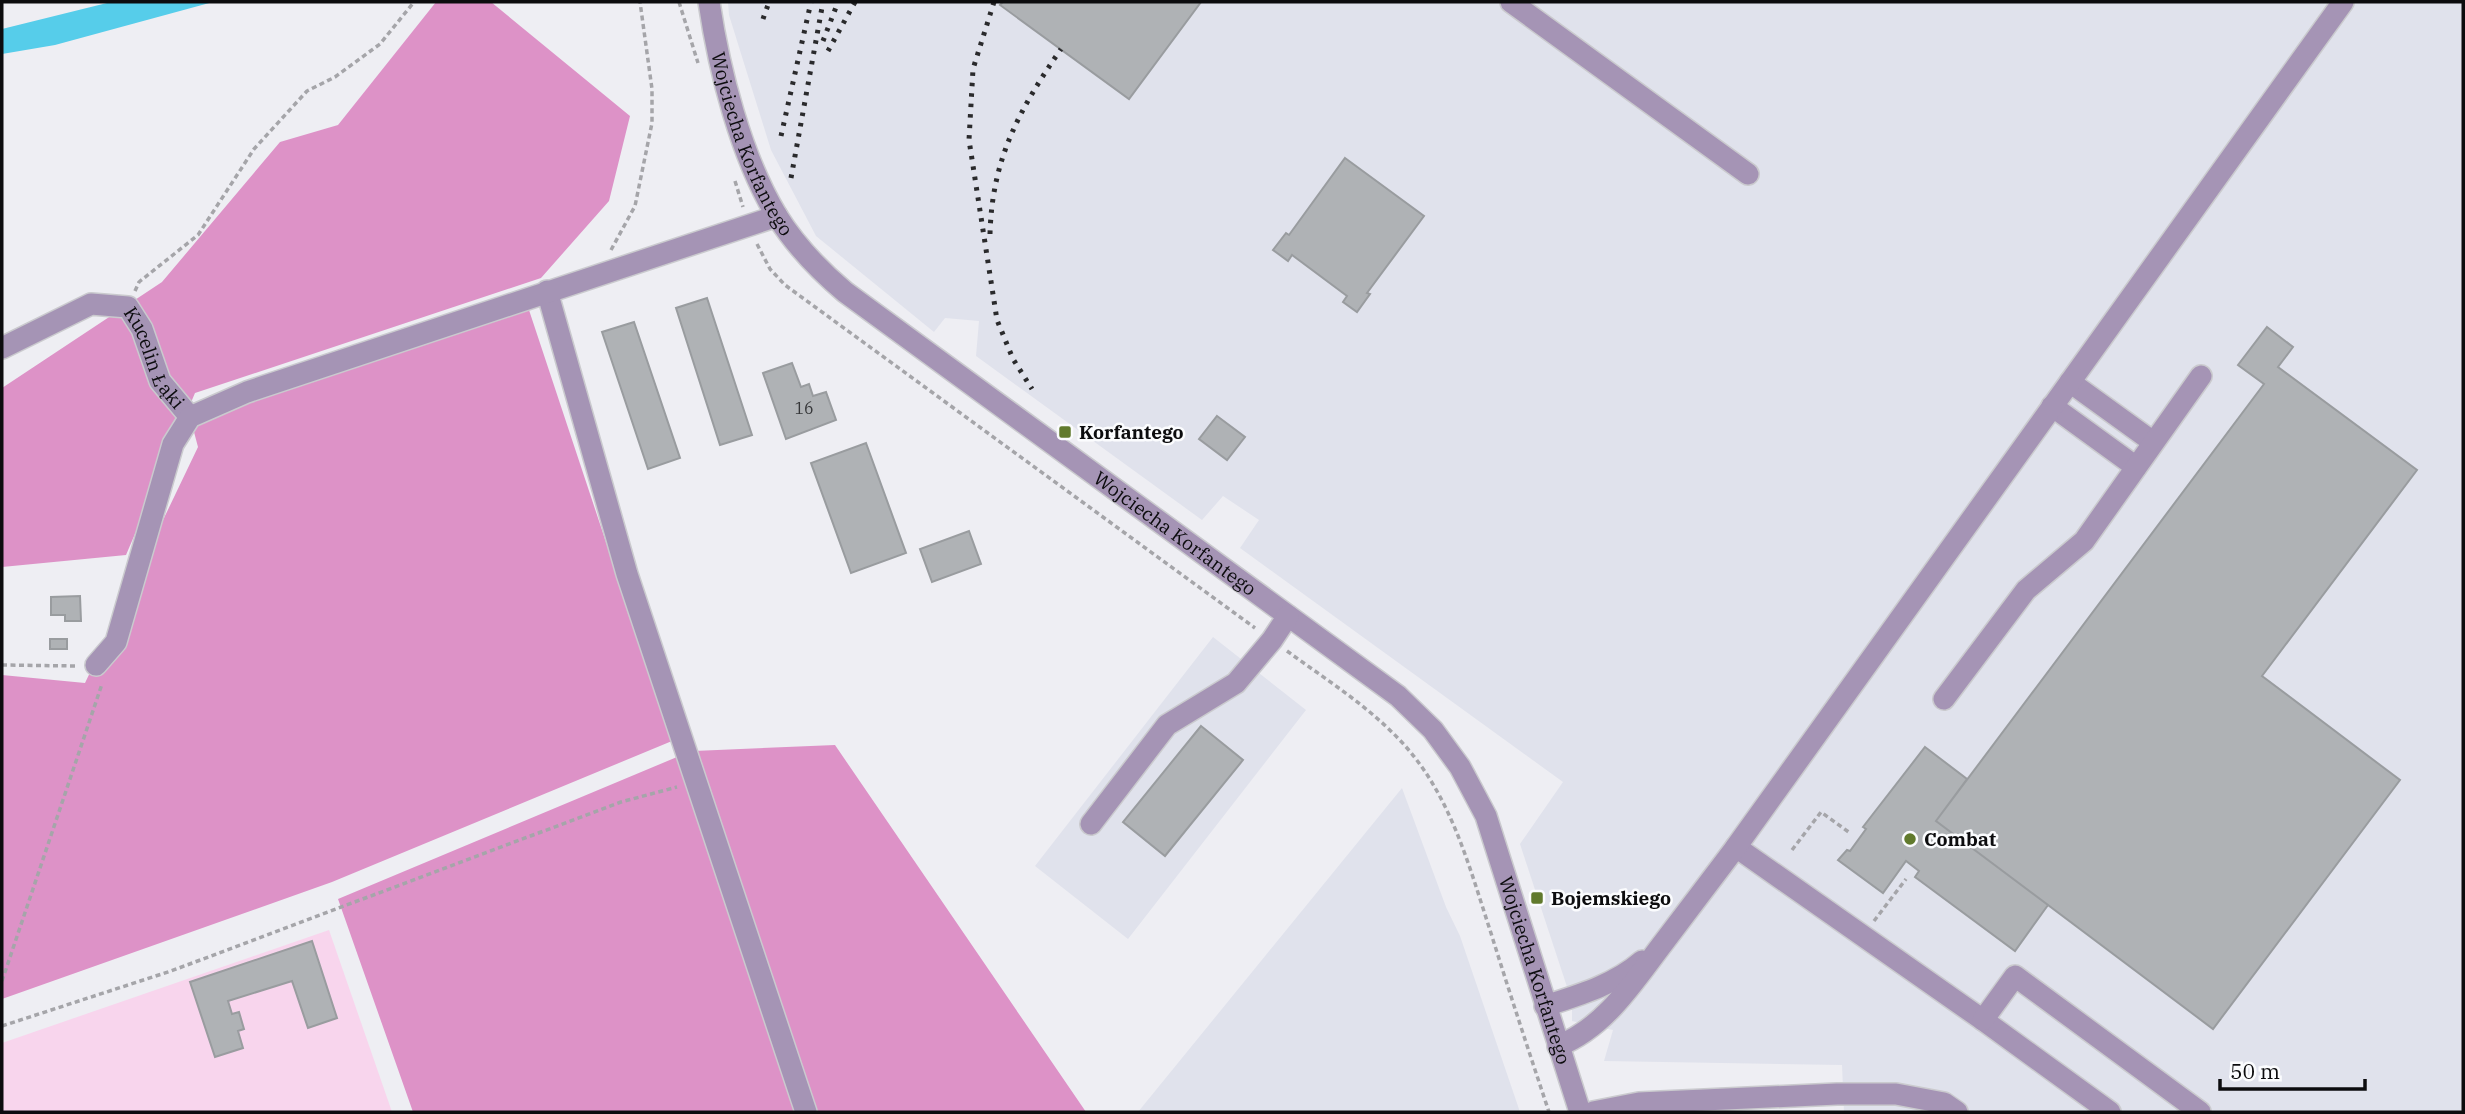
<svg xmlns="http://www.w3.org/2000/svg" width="2465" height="1114" font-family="'IBM Plex Serif',serif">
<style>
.built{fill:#e0e2ec}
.green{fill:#f8d5ed}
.forest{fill:#dd92c7}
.water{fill:#56cdea}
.building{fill:#afb2b5;stroke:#999c9f;stroke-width:2}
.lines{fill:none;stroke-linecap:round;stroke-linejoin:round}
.minor-casing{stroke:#cacace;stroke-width:24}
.path{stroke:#a5a5a9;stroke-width:3.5;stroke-dasharray:5 3.5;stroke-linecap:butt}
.minor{stroke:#a594b5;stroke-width:21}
.rail{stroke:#2a2a2c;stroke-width:5;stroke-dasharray:3.5 7;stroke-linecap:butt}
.poi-dot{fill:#617a2d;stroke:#fbfcfe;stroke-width:2.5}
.labels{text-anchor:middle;stroke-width:5;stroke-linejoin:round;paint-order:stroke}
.number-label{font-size:16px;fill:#353638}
.street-label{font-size:19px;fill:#0c0c0e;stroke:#fbfcfe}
.poi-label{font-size:19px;font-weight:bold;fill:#0c0c0e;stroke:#fbfcfe;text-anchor:start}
</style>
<rect width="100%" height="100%" fill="#eeeef3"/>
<path class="built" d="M728,2H2463V1112H1844L1842,1065L1604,1061L1613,1030L1572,1021V1002L1520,844L1563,782L1240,548L1259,520L1223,496L1202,520L976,356L979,321L945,318L934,332L816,236L771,150L729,15Z
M1213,637L1306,710L1128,939L1035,866Z
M1402,788L1446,907L1460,936L1520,1112H1138Z"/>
<path class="green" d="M329,930L392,1112H2V1043Z"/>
<path class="forest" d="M436,2H491L630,116L609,201L541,278L195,393L126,555L2,567V388L162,282L280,142L338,125Z
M526,301L672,741L332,882L2,999V675L85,683L198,447L190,417Z
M835,745L1086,1112H812L694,751Z
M677,757L796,1112H413L338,899Z"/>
<path class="water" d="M111,2H213L55,45L2,54V29Z"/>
<path class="building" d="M1003,2H1201L1129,99L1000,5Z
M1345,158L1424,216L1367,293L1370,294L1357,312L1343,302L1347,296L1292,255L1288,261L1273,250L1286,233L1289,235Z
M707,298L752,435L720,445L676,308Z
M634,322L680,458L648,469L602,332Z
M2267,327L2293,347L2278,367L2417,470L2262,676L2400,780L2213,1029L1936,821L2264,384L2238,365Z
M792,363L801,387L809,384L813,396L826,392L836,420L786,439L763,373Z
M1217,416L1245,437L1227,460L1199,439Z
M866,443L906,553L851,573L811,463Z
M969,531L981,564L932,582L920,549Z
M80,596L81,621H65V615H51V597Z
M50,639H67V649H50Z
M1201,726L1243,760L1165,856L1123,822Z
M1925,747L1967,779L1936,821L2048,905L2015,951L1915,877L1919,871L1906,861L1883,893L1838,860L1847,850L1850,851L1866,829L1863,827Z
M312,941L337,1018L308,1028L292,981L228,1001L232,1014L239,1012L244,1029L238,1031L243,1048L215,1057L190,982Z"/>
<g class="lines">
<defs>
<g id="minor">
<path id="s1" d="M709,2C719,70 741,157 777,216C795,245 819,270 845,292L1398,696L1433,730L1460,767L1486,816L1580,1112"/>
<path d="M1511,2L1748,174"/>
<path d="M547,291L627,574L806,1112"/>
<path id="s2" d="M2,348L91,304L128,307L142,329L160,381L190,417"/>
<path d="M2070,382L2153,442"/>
<path d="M2052,406L2136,467"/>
<path d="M96,665L116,642L173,444L190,417L247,392L777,216"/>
<path d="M1944,699L2026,590L2084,541L2201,376"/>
<path d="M1091,824L1167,725L1236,683L1272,640L1288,616"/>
<path d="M1736,847L1983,1020L2110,1112"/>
<path d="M1545,1006C1579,995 1614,985 1642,961"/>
<path d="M1983,1020L2015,976L2200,1112"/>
<path d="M1558,1046C1606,1027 1634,981 1664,942C1688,910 1712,879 1736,847L2343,2"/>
<path d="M1593,1112L1639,1103L1837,1094H1896L1944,1103L1957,1112"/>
</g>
</defs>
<use href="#minor" class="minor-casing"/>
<path class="path" d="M679,2L698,63
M735,181L743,207
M757,244L770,269L785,285L1255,628
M611,250L635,206L652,123V89L640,2
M135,291L139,282L198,235L254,149L307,91L335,77L380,44L414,2
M1287,651C1328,681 1373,709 1407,748C1452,800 1469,866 1490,930C1509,991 1529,1052 1549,1112
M2,665L76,666
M1792,850L1821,812L1850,833
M1874,921L1906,879
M2,981L102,684
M2,1026L171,971L621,802L677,787"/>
<use href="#minor" class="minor"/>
<path class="rail" d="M994,2L973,69L969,140L997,320L1013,359L1032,389
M763,19L769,2
M823,41L838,2
M828,51L855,2
M781,136L811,2
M791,178L823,2
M990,234C992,159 1019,110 1061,49"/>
</g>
<g class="poi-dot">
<rect x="1058" y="425" width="14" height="14" rx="3.5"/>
<circle cx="1910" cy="839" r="7"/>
<rect x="1530" y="891" width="14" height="14" rx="3.5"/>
</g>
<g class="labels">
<g class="number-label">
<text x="804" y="414">16</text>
</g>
<g class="street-label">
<text dy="7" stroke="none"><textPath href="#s1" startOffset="149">Wojciecha Korfantego</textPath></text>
<text dy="7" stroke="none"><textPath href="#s2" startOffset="194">Kucelin Łąki</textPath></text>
<text dy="7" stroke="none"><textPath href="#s1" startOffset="737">Wojciecha Korfantego</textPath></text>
<text dy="7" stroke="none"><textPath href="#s1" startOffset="1325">Wojciecha Korfantego</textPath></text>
</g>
<g class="poi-label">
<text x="1079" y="439">Korfantego</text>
<text x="1924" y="846">Combat</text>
<text x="1551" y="905">Bojemskiego</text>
</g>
</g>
<rect width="2465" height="1114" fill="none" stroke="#0c0c0e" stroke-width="7"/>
<path d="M2220 1079v10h145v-10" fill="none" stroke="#0c0c0e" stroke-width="3.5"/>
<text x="2230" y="1079" font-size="21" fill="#0c0c0e" stroke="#fbfcfe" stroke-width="5" paint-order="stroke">50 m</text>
</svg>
